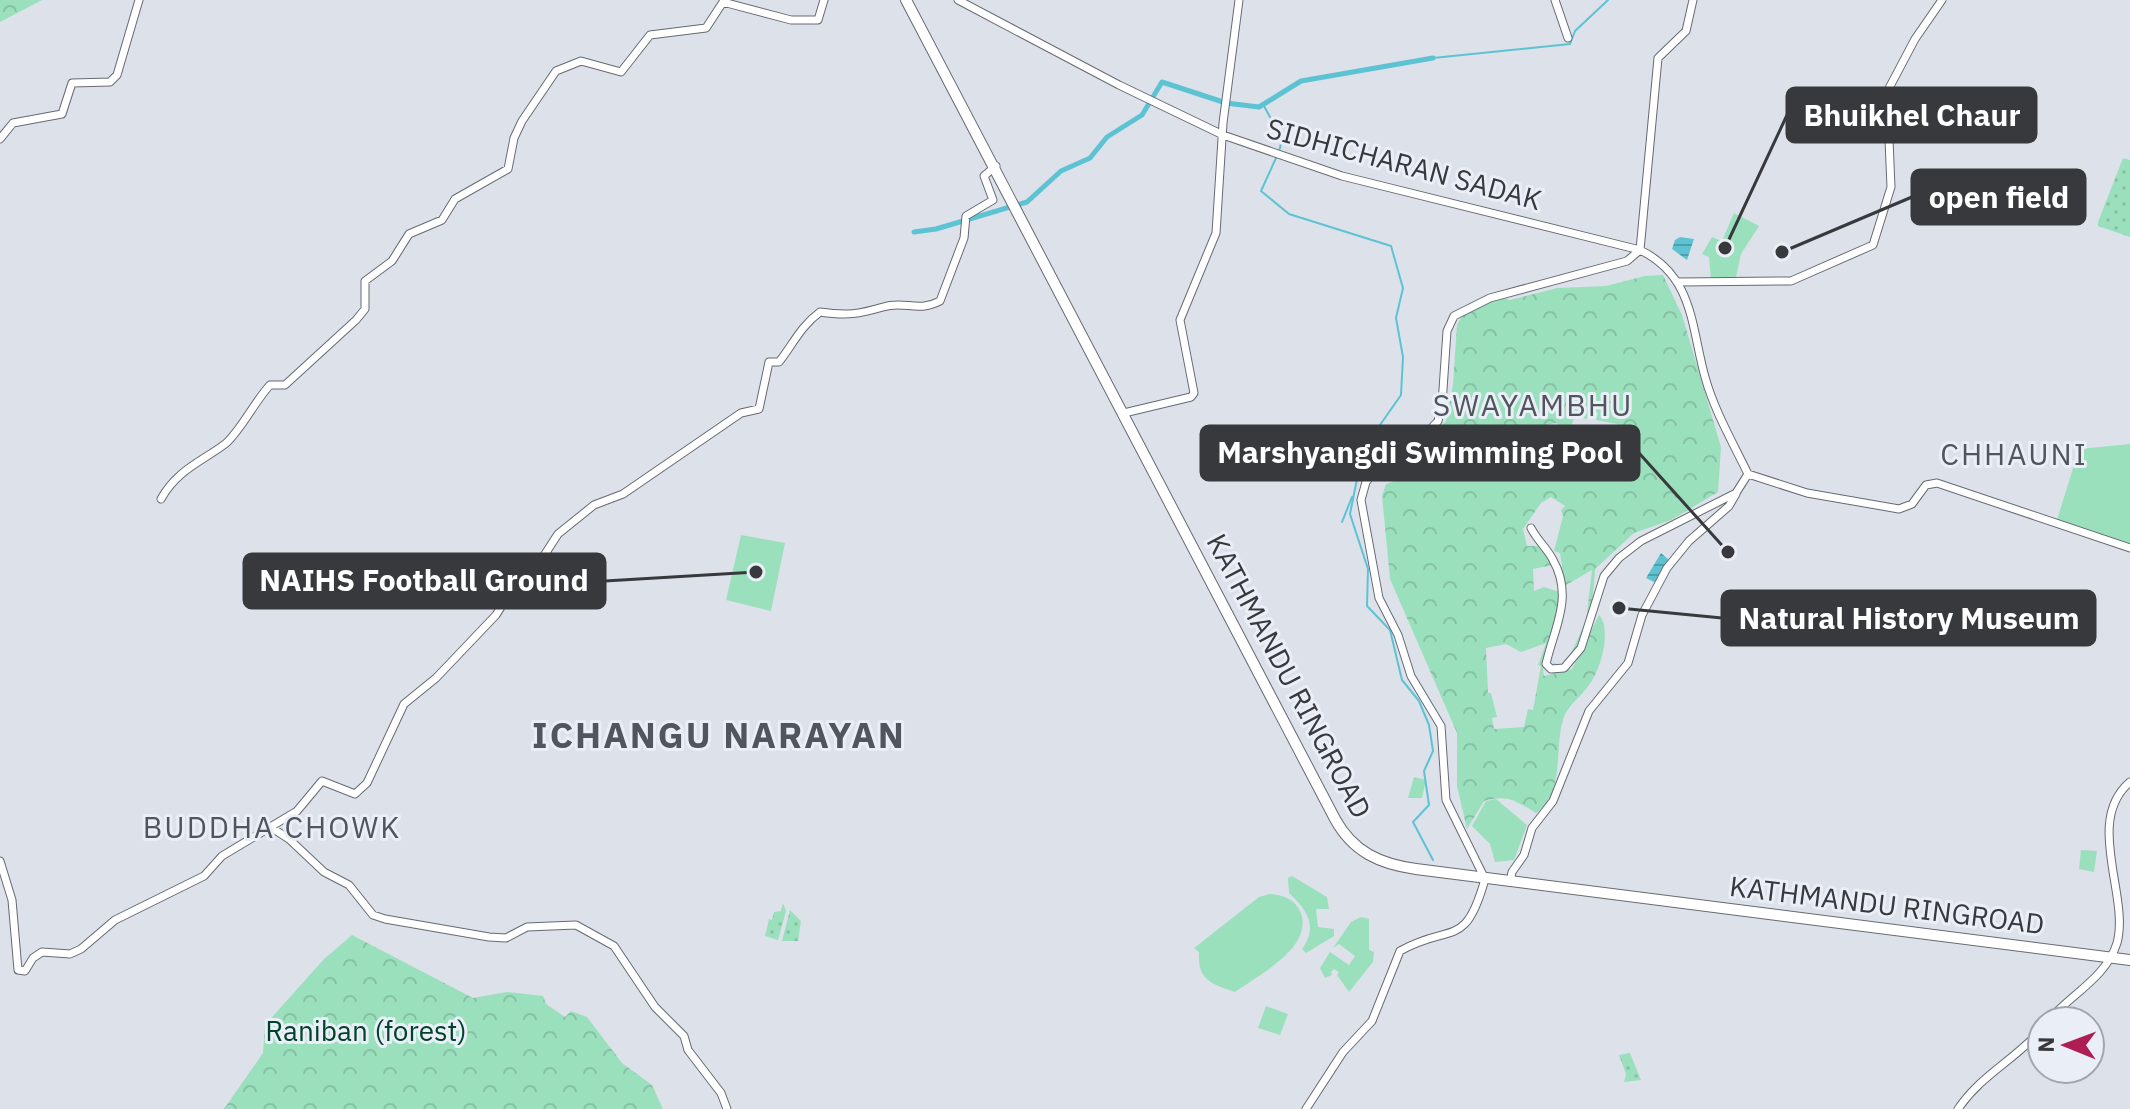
<svg xmlns="http://www.w3.org/2000/svg" width="2130" height="1109" font-family="'IBM Plex Sans',sans-serif">
<style>
.grass{fill:url(#grass-dots)}
.forest{fill:url(#forest-crowns);fill-rule:evenodd}
.green{fill:#9be0bd}
.water{fill:url(#water-rules)}
.lines{fill:none;stroke-linecap:round;stroke-linejoin:round}
.stream{stroke:#5dc3d3;stroke-width:2}
.canal{stroke:#5dc3d3;stroke-width:5}
.secondary-casing{stroke:#666a72;stroke-width:9}
.highway-casing{stroke:#666a72;stroke-width:12}
.secondary{stroke:#fff;stroke-width:7}
.highway{stroke:#fff;stroke-width:10}
.labels{text-anchor:middle;stroke-width:6;stroke-linejoin:round;paint-order:stroke}
.street-label{font-size:28px;fill:#38393d;stroke:#eaeef7}
.park-label{font-size:28px;fill:#00432b;stroke:#eaeef7}
.neighbourhood-label{font-size:30px;letter-spacing:2px;fill:#51555c;stroke:#eaeef7}
.district-label{font-size:36px;font-weight:bold;letter-spacing:2px;fill:#51555c;stroke:#eaeef7}
.leader{fill:none;stroke:#38393d;stroke-width:3}
.callout-dot{fill:#38393d;stroke:#eaeef7;stroke-width:3}
.callout{fill:#38393d;stroke:#38393d;stroke-width:3}
.callout-label{font-size:30px;text-anchor:middle;font-weight:bold;fill:#fff}
</style>
<defs>
<pattern id="grass-dots" width="8" height="8" patternUnits="userSpaceOnUse" patternTransform="scale(2)"><rect width="8" height="8" fill="#9be0bd"/><path d="M2 2h.1M6 6h.1" fill="none" stroke="#86c1a3" stroke-width="1.8" stroke-linecap="round"/></pattern>
<pattern id="forest-crowns" width="20" height="18" patternUnits="userSpaceOnUse" patternTransform="scale(2)"><rect width="20" height="18" fill="#9be0bd"/><path d="M2 6a3 3 0 1 1 6 0M12 15a3 3 0 1 1 6 0" fill="none" stroke="#86c1a3"/></pattern>
<pattern id="water-rules" width="6" height="5" patternUnits="userSpaceOnUse" patternTransform="scale(2)"><rect width="6" height="5" fill="#5dc3d3"/><path d="M0 2.5h6" fill="none" stroke="#4e9fac"/></pattern>
</defs>
<rect width="100%" height="100%" fill="#dde1ea"/>
<path class="grass" d="M2123,158L2130,160V237L2098,226V222Z
M783,903L786,911L778,940L765,936L769,919L772,920L774,912L781,911Z
M790,910L801,921L798,941H782Z
M1630,1053L1641,1080L1624,1082L1626,1074L1619,1055Z"/>
<path class="forest" d="M0,0H42L0,22Z
M1663,275L1682,315L1721,447L1718,492L1671,520L1634,533L1595,569C1594,604 1586,634 1568,664L1560,666L1550,660C1562,623 1567,590 1560,553L1554,551L1563,516L1561,510L1565,506L1551,497L1541,503L1523,529L1527,546H1541L1553,565L1533,569L1534,591L1544,587L1560,592C1559,617 1539,658 1544,676L1572,669L1599,615C1612,629 1601,670 1589,685C1581,697 1567,705 1563,720C1554,750 1565,793 1536,813C1516,801 1507,794 1484,801L1467,829L1457,786V733L1390,579L1382,496L1386,484C1398,481 1411,472 1414,459L1406,458L1446,421L1453,384L1457,325L1465,311L1502,297L1510,300L1557,288L1606,286L1645,276ZM1593,412L1598,413L1596,420L1617,424L1621,448C1604,478 1593,477 1562,479L1537,449L1542,426L1556,423L1569,431L1576,414L1586,419ZM1592,570L1586,621L1566,664H1554L1551,659L1563,622L1566,585ZM1546,643L1538,665L1541,666L1533,710L1528,709L1524,727L1494,729L1492,718L1497,717L1491,693H1488L1486,648L1506,644L1521,652Z
M352,935L473,998L507,992L543,996L546,1004L565,1017L571,1011L587,1017L622,1063L652,1085L663,1109H224L263,1053L265,1025L324,959Z"/>
<path class="green" d="M1734,213L1759,226L1741,254L1736,277L1711,279L1709,257L1702,254L1712,237L1722,241Z
M2130,444V544L2057,520L2079,449Z
M741,535L785,543L771,611L726,600Z
M1414,777L1426,780L1422,798H1408Z
M1496,799L1527,825L1514,860L1495,862L1490,844L1472,826L1486,801Z
M2081,850L2097,851L2094,872L2079,869Z
M1292,876L1327,897L1329,909H1316L1318,927L1334,929V936L1306,953L1302,949C1319,926 1306,909 1289,893L1288,878Z
M1270,894C1284,895 1295,899 1301,913C1313,948 1258,975 1235,992C1218,986 1199,982 1199,959C1198,949 1202,955 1194,948L1259,897Z
M1361,917L1369,919V950L1374,952L1373,962L1349,992L1337,975L1339,972L1334,969L1331,972L1332,975L1325,978L1320,968L1330,952L1349,965L1355,956L1339,944L1333,948L1351,922Z
M1266,1006L1288,1014L1280,1035L1258,1028Z"/>
<path class="water" d="M1680,237L1694,239L1687,260L1672,249L1675,240Z
M1661,553L1669,560L1656,583L1646,578Z"/>
<g class="lines">
<path class="stream" d="M1433,58L1570,44L1575,31L1608,0
M1264,106L1282,139L1279,152
M1276,158L1261,191L1289,214L1391,246L1403,288L1396,318L1403,357L1401,395L1373,435L1359,469L1350,514L1368,569L1367,606L1390,630L1402,680L1419,701L1429,725L1433,751L1424,771L1429,805L1413,822L1433,860
M1342,522L1352,497"/>
<path class="canal" d="M914,232L936,229L1027,202L1061,171L1090,158L1107,137L1142,115L1162,82L1226,103L1259,107L1301,81L1433,58"/>
<defs>
<path id="secondary" d="M958,0L1119,85L1223,135L1342,176L1640,250C1694,276 1691,327 1705,377C1714,410 1733,443 1748,474L1736,493L1641,541L1619,558L1604,576L1581,648L1564,668L1551,669L1546,664C1554,628 1574,597 1553,560C1547,548 1537,540 1531,528
M1555,0L1568,38
M0,139L13,123L62,114L72,83L110,82L117,75L139,0
M1640,250L1658,58L1686,31L1693,0
M1679,282L1791,281L1873,245L1891,187L1887,92L1915,39L1942,0
M1124,413L1191,397L1194,393L1180,320L1216,233L1223,123L1239,0
M1748,474L1807,493L1899,509L1912,504L1926,485L1937,483L2130,548
M161,499C177,470 201,462 225,444C239,433 255,401 270,385H285L356,320L365,309V281L392,261L409,234L442,220L455,199L508,169L514,138L522,121L556,71L581,61L621,72L650,35L706,28L723,2L791,20H818L824,0
M272,828L289,839L324,872L349,885L373,915L385,919L489,937L506,938L527,927L576,925L614,946L655,1007L684,1036L688,1050L721,1093L727,1109
M0,861L12,900L18,970L25,971L33,958L42,952L70,954L81,949L115,920L204,876L222,856L297,811L322,781L355,794L367,783L404,704L436,678L496,615L506,599L536,568L558,534L594,505L623,494L741,413L759,409L769,362H779C793,344 801,326 820,312C848,316 859,314 883,307C905,300 917,313 940,301L964,238L966,216L993,200L984,176L996,166
M1510,882L1512,872L1524,855L1532,828L1553,801L1589,711L1628,663L1642,615L1667,568L1689,541L1729,506L1736,494
M2048,1021C2071,994 2106,978 2117,943C2130,896 2084,821 2130,782
M1306,1109L1343,1052L1372,1021L1400,951C1451,922 1465,951 1485,879L1446,800L1441,726L1411,676L1398,635L1379,598L1361,500L1366,482L1379,466L1424,436L1438,421L1442,404L1447,331L1454,316L1490,298L1627,261L1640,250
M1958,1109C1982,1074 2015,1060 2042,1029"/>
<path id="highway" d="M906,0L1335,819C1353,852 1380,864 1416,869L2130,960"/>
</defs>
<use href="#secondary" class="secondary-casing"/>
<use href="#highway" class="highway-casing"/>
<use href="#secondary" class="secondary"/>
<use href="#highway" class="highway"/>
</g>
<g class="labels">
<g class="street-label">
<text transform="translate(1404 164) rotate(15)" y="10">SIDHICHARAN SADAK</text>
<text transform="translate(1289 676) rotate(62)" y="10">KATHMANDU RINGROAD</text>
<text transform="translate(1887 905) rotate(7)" y="10">KATHMANDU RINGROAD</text>
</g>
<g class="park-label">
<text x="366" y="1041">Raniban (forest)</text>
</g>
<g class="neighbourhood-label">
<text x="1533" y="416">SWAYAMBHU</text>
<text x="2014" y="465">CHHAUNI</text>
<text x="272" y="838">BUDDHA CHOWK</text>
</g>
<g class="district-label">
<text x="719" y="748">ICHANGU NARAYAN</text>
</g>
</g>
<path class="leader" d="M1725 248L1787 115M1782 252L1912 197M1728 552L1639 453M756 572L605 581M1619 608L1722 618"/>
<g class="callout-dot">
<circle cx="1725" cy="248" r="8"/>
<circle cx="1782" cy="252" r="8"/>
<circle cx="1728" cy="552" r="8"/>
<circle cx="756" cy="572" r="8"/>
<circle cx="1619" cy="608" r="8"/>
</g>
<g class="callout">
<rect x="1787" y="88" width="249" height="54" rx="8"/>
<rect x="1912" y="170" width="173" height="54" rx="8"/>
<rect x="1201" y="426" width="438" height="54" rx="8"/>
<rect x="244" y="554" width="361" height="54" rx="8"/>
<rect x="1722" y="591" width="373" height="54" rx="8"/>
</g>
<g class="callout-label">
<text x="1912" y="126">Bhuikhel Chaur</text>
<text x="1999" y="208">open field</text>
<text x="1420" y="463">Marshyangdi Swimming Pool</text>
<text x="424" y="591">NAIHS Football Ground</text>
<text x="1909" y="629">Natural History Museum</text>
</g>
<g transform="translate(2066 1045) rotate(271)"><circle r="38" fill="#eaeef7" stroke="#a3a6ad" stroke-width="2"/>
<path d="M0-6L14 30L0 20L-14 30Z" fill="#ae1e54"/>
<text y="-12" font-size="22" font-weight="bold" text-anchor="middle" fill="#38393d">N</text>
</g>
</svg>
